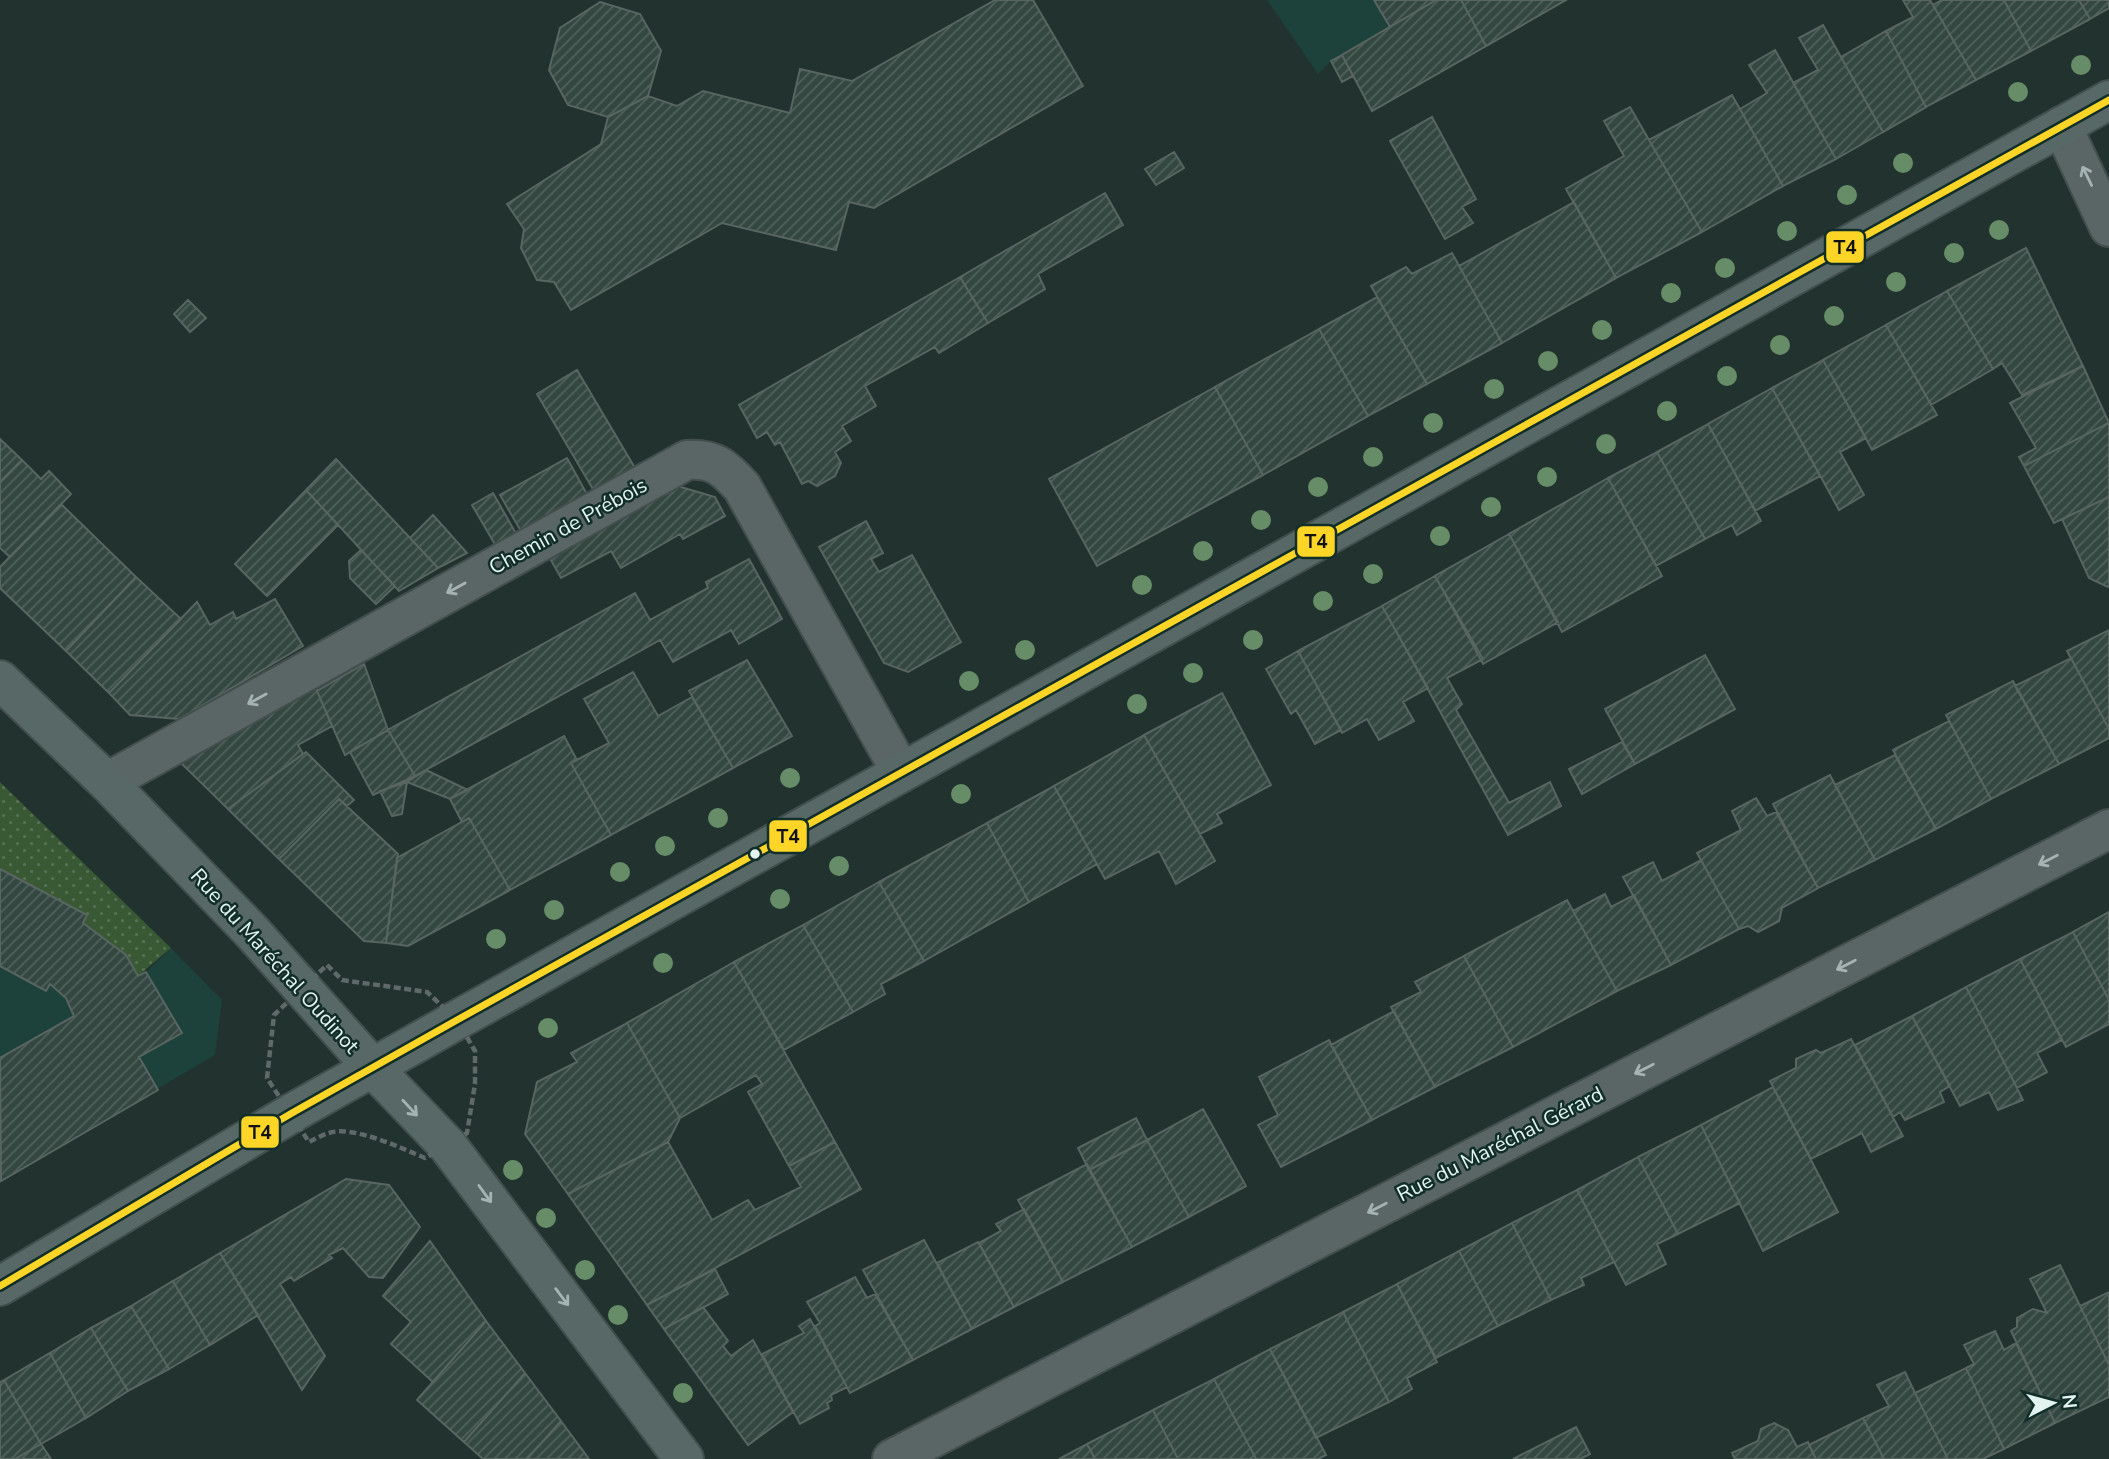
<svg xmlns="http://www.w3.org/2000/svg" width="2109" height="1459" font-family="'Nunito Sans',sans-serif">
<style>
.built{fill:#1d413b}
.grass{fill:url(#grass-dots)}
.building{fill:url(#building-hatch);stroke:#586561;stroke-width:2}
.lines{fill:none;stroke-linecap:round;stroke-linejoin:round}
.minor-casing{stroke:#424f4d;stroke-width:42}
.secondary-casing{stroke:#424f4d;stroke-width:42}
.path{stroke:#5f6969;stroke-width:4.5;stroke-dasharray:7 3.5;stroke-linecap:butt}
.minor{stroke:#5a6565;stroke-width:38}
.secondary{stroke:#586867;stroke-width:38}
.bus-1-casing{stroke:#112e29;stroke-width:12}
.bus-1{stroke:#fcd526;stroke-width:7}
.tree{fill:#668d67}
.oneway{stroke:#a5b3b1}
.oneway2{stroke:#a4b4b2}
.bus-dot{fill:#e3f3f0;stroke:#112e29;stroke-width:2.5}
.labels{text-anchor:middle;stroke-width:5;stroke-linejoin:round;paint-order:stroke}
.street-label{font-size:21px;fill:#e3f3f0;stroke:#112e29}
.line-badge{stroke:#112e29;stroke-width:2.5}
.pale-badge-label{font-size:19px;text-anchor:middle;font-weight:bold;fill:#111}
</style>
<defs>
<pattern id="grass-dots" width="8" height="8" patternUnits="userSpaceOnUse" patternTransform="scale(1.75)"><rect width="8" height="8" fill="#395935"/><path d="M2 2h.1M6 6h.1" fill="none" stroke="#567153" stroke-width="1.8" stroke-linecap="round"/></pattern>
<pattern id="building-hatch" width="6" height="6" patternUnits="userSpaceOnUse" patternTransform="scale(1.75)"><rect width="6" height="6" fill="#344741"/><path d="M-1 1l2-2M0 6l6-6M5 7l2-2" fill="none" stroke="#51625d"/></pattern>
</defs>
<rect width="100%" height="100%" fill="#21322f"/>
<path class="built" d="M1267,0H1436L1331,61L1318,74Z
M0,869L87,915L83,923L146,972L171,948L222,1000L215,1055L0,1181Z"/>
<path class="grass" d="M0,782L171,948L138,976L126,955L83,923L86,914L0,869Z"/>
<path class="building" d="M995,0H1033L1083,86L874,208L849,202L836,250L722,223L571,310L554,282L537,280L521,248L524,229L507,204L601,144L608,117L648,96L677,106L703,91L790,113L800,69L852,81Z
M1374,0H1436L1390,27Z
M1436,0H1461L1486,46L1372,111L1342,55Z
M1461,0H1566L1486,46Z
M1903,0H1930L1976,80L1926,107L1886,31L1913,17Z
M1942,0H2004L2031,51L1976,80L1933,5Z
M2004,0H2079L2090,19L2031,51Z
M2079,0H2109V8L2090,19Z
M600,2L640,14L661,51L648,96L608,117L568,105L549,70L560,28Z
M1823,25L1883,132L1836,159L1793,83L1818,70L1799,38Z
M1886,31L1926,107L1883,132L1841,57Z
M1775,50L1836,159L1783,186L1740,109L1767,93L1749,65Z
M1342,55L1353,76L1342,82L1331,61Z
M1732,95L1783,186L1702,232L1649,140Z
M1630,107L1702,232L1616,278L1566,189L1624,156L1604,121Z
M1432,117L1476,199L1462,207L1473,223L1445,239L1390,141Z
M1174,152L1184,168L1156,185L1145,169Z
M1105,193L1123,225L1038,274L1045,289L988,323L960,277Z
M1574,202L1616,278L1502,343L1459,266Z
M2026,248L2083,366L2022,395L2002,363L1993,369L1947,291Z
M1452,253L1502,343L1427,384L1371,286L1406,267L1412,274Z
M960,277L988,323L939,353L935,347L865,386L876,406L842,426L851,441L835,452L841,463L835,476L817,486L808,481L802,484L780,442L775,445L767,432L757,438L739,405Z
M1947,291L1993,369L1931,405L1886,325Z
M1377,297L1427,384L1368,416L1319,329Z
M188,300L206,318L190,332L174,314Z
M1886,325L1937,415L1872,450L1823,360Z
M1319,329L1368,416L1263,475L1215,387Z
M1823,360L1866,438L1840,452L1864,495L1839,510L1772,388Z
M2083,366L2109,423L2024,466L2019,457L2036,448L2010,403Z
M577,370L635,468L594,491L537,394Z
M1215,387L1263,475L1097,566L1049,479Z
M1772,388L1820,476L1755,511L1708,424Z
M2109,423V497L2054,523L2024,466Z
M1708,424L1761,521L1737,535L1732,525L1705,539L1657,452Z
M0,439L22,460L0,482Z
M1657,452L1705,539L1656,566L1608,478Z
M567,458L588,496L522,533L500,495Z
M336,459L410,538L438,568L399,591L306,490Z
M22,460L41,479L49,471L71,494L10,557L0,548V482Z
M1608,478L1662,576L1562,632L1509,534Z
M674,485L715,497L725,516L683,539L680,534L621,568L611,551L561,578L548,555Z
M306,490L338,525L267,596L235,564Z
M493,493L518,537L497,548L472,505Z
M2109,497V586L2108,587L2089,578L2062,519Z
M61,504L136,577L66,651L0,588V567Z
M433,515L467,553L438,568L410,538Z
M866,521L883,553L871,559L879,572L912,555L961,642L908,672L884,663L819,547Z
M1509,534L1558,622L1483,664L1435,576Z
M361,550L395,586L376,604L350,578L349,561Z
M749,559L782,619L739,644L731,630L673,662L660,640L415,776L388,730L635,593L650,620L708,588L706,582Z
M1435,576L1483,659L1447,678L1462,704L1456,710L1509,803L1550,782L1561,806L1508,835L1382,606Z
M136,577L181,619L109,693L66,651Z
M275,599L303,646L179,719L130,715L109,693L197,602L210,625L233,612L236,619Z
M1382,606L1428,688L1403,702L1414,721L1379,740L1367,719L1342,733L1298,651Z
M2109,630V729L2067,651Z
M1298,651L1341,730L1315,744L1296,710L1291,714L1266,669Z
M1705,655L1735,709L1635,764L1605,709Z
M2071,658L2109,729V738L2059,764L2015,686Z
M747,660L792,736L733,768L689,691Z
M364,664L388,730L345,755L317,691Z
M633,672L658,716L692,697L733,768L611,835L571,763L609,743L584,699Z
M2013,681L2059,764L1991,799L1946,715Z
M315,686L332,726L298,745L303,754L228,809L180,762Z
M1222,693L1271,785L1217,814L1222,823L1200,834L1144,735Z
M1949,721L1991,799L1936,829L1893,750Z
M388,730L415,776L373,795L350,752Z
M1144,735L1215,861L1176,884L1159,851L1105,879L1054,786Z
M564,736L577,760L571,763L611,835L510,890L469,818L462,822L450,799Z
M1622,742L1635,764L1582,794L1569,769Z
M306,752L354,800L347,806L339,799L279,859L228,809Z
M1895,755L1936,829L1875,860L1835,785Z
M426,770L468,790L450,799L407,782Z
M1830,775L1875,860L1818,888L1773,804Z
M407,782L402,814L392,816L380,791Z
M1054,786L1097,864L1029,902L987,823Z
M1756,798L1767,816L1776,812L1818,888L1782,908L1779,921L1758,932L1748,926L1739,929L1697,853L1741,830L1732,811Z
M339,799L398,854L386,943L364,941L279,859Z
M469,818L510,890L408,946L386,943L397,858Z
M987,823L1029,902L924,961L879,882Z
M1701,860L1739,929L1671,965L1623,877L1653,862L1662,881Z
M0,869L87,915L83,923L126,955L138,976L146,972L182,1033L139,1057L158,1090L1,1181L0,1058L74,1016L66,998L50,984L46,991L0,966Z
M879,882L924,961L881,984L885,994L853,1012L803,925Z
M1605,894L1611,907L1634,895L1671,965L1617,991L1573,911Z
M1567,900L1617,991L1513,1047L1464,956Z
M2109,912V1000L2073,932Z
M803,925L853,1012L784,1050L734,962Z
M2073,932L2109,1000V1024L2066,1047L2020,959Z
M1464,956L1513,1047L1435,1087L1391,1007L1421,992L1415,982Z
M2020,959L2062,1040L2037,1053L2047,1072L2017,1088L1966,987Z
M734,962L835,1142L789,1166L748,1092L762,1084L756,1075L680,1118L627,1023Z
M1966,987L2023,1100L1998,1110L1989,1092L1960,1106L1912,1016Z
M1394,1011L1435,1087L1372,1120L1331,1045Z
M1912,1016L1950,1086L1940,1092L1944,1102L1905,1120L1900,1112L1893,1117L1855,1045Z
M627,1023L680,1118L668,1142L568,1194L525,1134L537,1082L577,1062L571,1053Z
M1851,1039L1903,1136L1871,1152L1862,1133L1811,1159L1770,1081L1796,1068V1059L1816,1050L1821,1053Z
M1329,1040L1372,1120L1281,1167L1258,1125L1278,1115L1259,1077Z
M1773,1087L1838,1212L1763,1251L1701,1125Z
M1203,1109L1246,1186L1189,1217L1147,1140Z
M1136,1118L1147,1140L1089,1170L1078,1148Z
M1701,1125L1740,1203L1678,1234L1638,1157Z
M1147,1140L1189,1217L1132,1247L1089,1170Z
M668,1142L712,1220L748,1200L755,1210L801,1187L789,1166L835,1142L861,1189L647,1305L568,1194Z
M1638,1157L1678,1234L1657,1244L1666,1264L1626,1285L1577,1190Z
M1087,1164L1132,1247L1063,1282L1018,1200Z
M346,1179L389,1185L420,1227L383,1278L369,1277L343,1248L329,1255L332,1258L294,1281L291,1277L280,1284L325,1356L302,1390L220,1253Z
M1577,1190L1614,1262L1581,1278L1584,1285L1551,1300L1512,1223Z
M1024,1209L1063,1282L1014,1307L979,1243L1001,1231L996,1224Z
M1512,1223L1551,1300L1498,1326L1459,1251Z
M924,1240L972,1329L913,1360L863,1270Z
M430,1241L486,1321L433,1382L391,1344L411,1322L383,1296Z
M978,1242L1014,1307L972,1329L937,1263Z
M1459,1251L1498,1326L1436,1358L1397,1284Z
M220,1253L258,1315L210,1345L173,1281Z
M2060,1265L2109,1365V1397L2055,1423L2011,1331L2017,1327V1318L2033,1309L2047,1313L2030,1279Z
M715,1269L728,1294L664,1329L647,1305Z
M855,1277L867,1298L875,1294L913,1360L850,1393L815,1326L820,1323L807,1302Z
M173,1281L210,1345L169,1369L131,1306Z
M1397,1284L1437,1362L1407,1378L1412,1389L1389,1402L1343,1312Z
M2109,1292V1365L2080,1306Z
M131,1306L169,1369L128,1391L91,1328Z
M703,1307L728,1341L723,1346L731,1356L753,1340L793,1412L748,1445L664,1329Z
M1343,1312L1389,1402L1316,1438L1270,1349Z
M810,1319L847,1387L831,1395L832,1400L827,1403L829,1408L800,1424L762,1354L804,1333L799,1326Z
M486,1321L525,1373L464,1442L417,1400Z
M91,1328L128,1391L86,1418L50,1353Z
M1995,1331L2004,1350L2016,1343L2055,1423L2004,1449L1966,1368L1974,1364L1964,1345Z
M1270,1349L1326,1455L1318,1459H1256L1214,1379Z
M50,1353L86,1418L41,1444L4,1380Z
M1966,1368L2004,1449L1983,1459H1948L1915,1393Z
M1905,1372L1915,1393L1948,1459H1884L1863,1418L1889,1406L1877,1385Z
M525,1373L561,1421L527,1459H483L464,1442Z
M1214,1379L1256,1459H1178L1153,1410Z
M4,1380L41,1444L15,1459H0V1382Z
M1153,1410L1178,1459H1095L1087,1444Z
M1863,1418L1884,1459H1816L1809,1445Z
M561,1421L589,1459H527Z
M1774,1423L1788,1430L1797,1447L1808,1442L1816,1459H1735L1732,1453L1758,1441L1761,1429Z
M1576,1427L1590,1454L1580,1459H1513Z
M41,1444L51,1459H15Z
M1087,1444L1095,1459H1059Z"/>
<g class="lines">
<defs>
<path id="minor" d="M2062,126L2109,227
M107,782L687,460C714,458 725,468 742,487L901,772
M892,1459L2109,829"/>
<path id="secondary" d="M0,680L107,782L253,933L373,1068L448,1146L684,1459
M0,1286L292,1113L457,1020L2109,100"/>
</defs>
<use href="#minor" class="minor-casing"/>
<use href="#secondary" class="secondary-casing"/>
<path class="path" d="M327,965L342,980L427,992L457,1020L475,1051V1084L467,1133L425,1158C401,1148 353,1125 329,1133C322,1135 315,1139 309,1142L267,1078L274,1015Z"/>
<use href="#minor" class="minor"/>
<use href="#secondary" class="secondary"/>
<defs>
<path id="bus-1" d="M0,1286L292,1113L457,1020L2109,100"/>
</defs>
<use href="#bus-1" class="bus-1-casing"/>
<use href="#bus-1" class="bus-1"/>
</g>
<g class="tree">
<circle cx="2081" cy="65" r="10"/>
<circle cx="2018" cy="92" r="10"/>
<circle cx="1903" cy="163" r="10"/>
<circle cx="1847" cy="195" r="10"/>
<circle cx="1999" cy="230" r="10"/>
<circle cx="1787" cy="231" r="10"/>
<circle cx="1954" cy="253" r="10"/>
<circle cx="1725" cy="268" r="10"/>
<circle cx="1896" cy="282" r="10"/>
<circle cx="1671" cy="293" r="10"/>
<circle cx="1834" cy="316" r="10"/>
<circle cx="1602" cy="330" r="10"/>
<circle cx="1780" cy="345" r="10"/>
<circle cx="1548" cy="361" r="10"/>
<circle cx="1727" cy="376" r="10"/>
<circle cx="1494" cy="389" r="10"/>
<circle cx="1667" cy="411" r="10"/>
<circle cx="1433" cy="423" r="10"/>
<circle cx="1606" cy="444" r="10"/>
<circle cx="1373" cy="457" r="10"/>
<circle cx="1547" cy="477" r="10"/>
<circle cx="1318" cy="487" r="10"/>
<circle cx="1491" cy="507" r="10"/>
<circle cx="1261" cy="520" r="10"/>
<circle cx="1440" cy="536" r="10"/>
<circle cx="1203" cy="551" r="10"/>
<circle cx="1373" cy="574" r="10"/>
<circle cx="1142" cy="585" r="10"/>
<circle cx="1323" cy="601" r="10"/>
<circle cx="1253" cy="640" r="10"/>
<circle cx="1025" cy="650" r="10"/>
<circle cx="1193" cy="673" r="10"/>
<circle cx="969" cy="681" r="10"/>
<circle cx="1137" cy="704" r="10"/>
<circle cx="790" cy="778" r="10"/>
<circle cx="961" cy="794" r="10"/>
<circle cx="718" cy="818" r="10"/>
<circle cx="665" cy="846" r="10"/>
<circle cx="839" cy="866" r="10"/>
<circle cx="620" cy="872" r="10"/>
<circle cx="780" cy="899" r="10"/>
<circle cx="554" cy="910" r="10"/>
<circle cx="496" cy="939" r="10"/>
<circle cx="663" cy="963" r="10"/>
<circle cx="548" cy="1028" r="10"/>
<circle cx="513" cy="1170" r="10"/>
<circle cx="546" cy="1218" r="10"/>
<circle cx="585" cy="1270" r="10"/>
<circle cx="618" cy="1315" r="10"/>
<circle cx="683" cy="1393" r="10"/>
</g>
<defs><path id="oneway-shaft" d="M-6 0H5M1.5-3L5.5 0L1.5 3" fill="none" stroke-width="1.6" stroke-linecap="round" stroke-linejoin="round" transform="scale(1.75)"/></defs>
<g class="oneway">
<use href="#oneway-shaft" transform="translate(2087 176) rotate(-116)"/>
<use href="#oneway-shaft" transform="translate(456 588) rotate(151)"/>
<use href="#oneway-shaft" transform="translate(257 699) rotate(151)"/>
<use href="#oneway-shaft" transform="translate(2048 860) rotate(153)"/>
<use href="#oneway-shaft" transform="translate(1846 965) rotate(153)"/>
<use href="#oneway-shaft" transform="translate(1644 1069) rotate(153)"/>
<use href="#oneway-shaft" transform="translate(1377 1208) rotate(153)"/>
</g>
<g class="oneway2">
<use href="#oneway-shaft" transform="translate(410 1108) rotate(47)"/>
<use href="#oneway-shaft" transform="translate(485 1194) rotate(54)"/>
<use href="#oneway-shaft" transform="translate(562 1297) rotate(53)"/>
</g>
<circle class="bus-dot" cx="755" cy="854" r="6"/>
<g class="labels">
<g class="street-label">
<text transform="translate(568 526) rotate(-29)" y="7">Chemin de Prébois</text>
<text transform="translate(275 961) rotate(48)" y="7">Rue du Maréchal Oudinot</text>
<text transform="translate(1500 1144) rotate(-27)" y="7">Rue du Maréchal Gérard</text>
</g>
</g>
<g class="line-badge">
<rect x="1825" y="230" width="40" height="34" rx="7" fill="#fcd526"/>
<rect x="1296" y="525" width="40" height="33" rx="7" fill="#fcd526"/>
<rect x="768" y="819" width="40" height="34" rx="7" fill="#fcd526"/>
<rect x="240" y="1115" width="40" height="34" rx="7" fill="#fcd526"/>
</g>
<g class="pale-badge-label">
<text x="1845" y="254">T4</text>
<text x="1316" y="548">T4</text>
<text x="788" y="843">T4</text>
<text x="260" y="1139">T4</text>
</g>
<g transform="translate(2053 1403) rotate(84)" stroke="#112e29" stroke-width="5" paint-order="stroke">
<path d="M0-5L12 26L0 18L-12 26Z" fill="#e3f3f0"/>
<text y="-10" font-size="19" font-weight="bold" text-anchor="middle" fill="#e3f3f0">N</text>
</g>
</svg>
